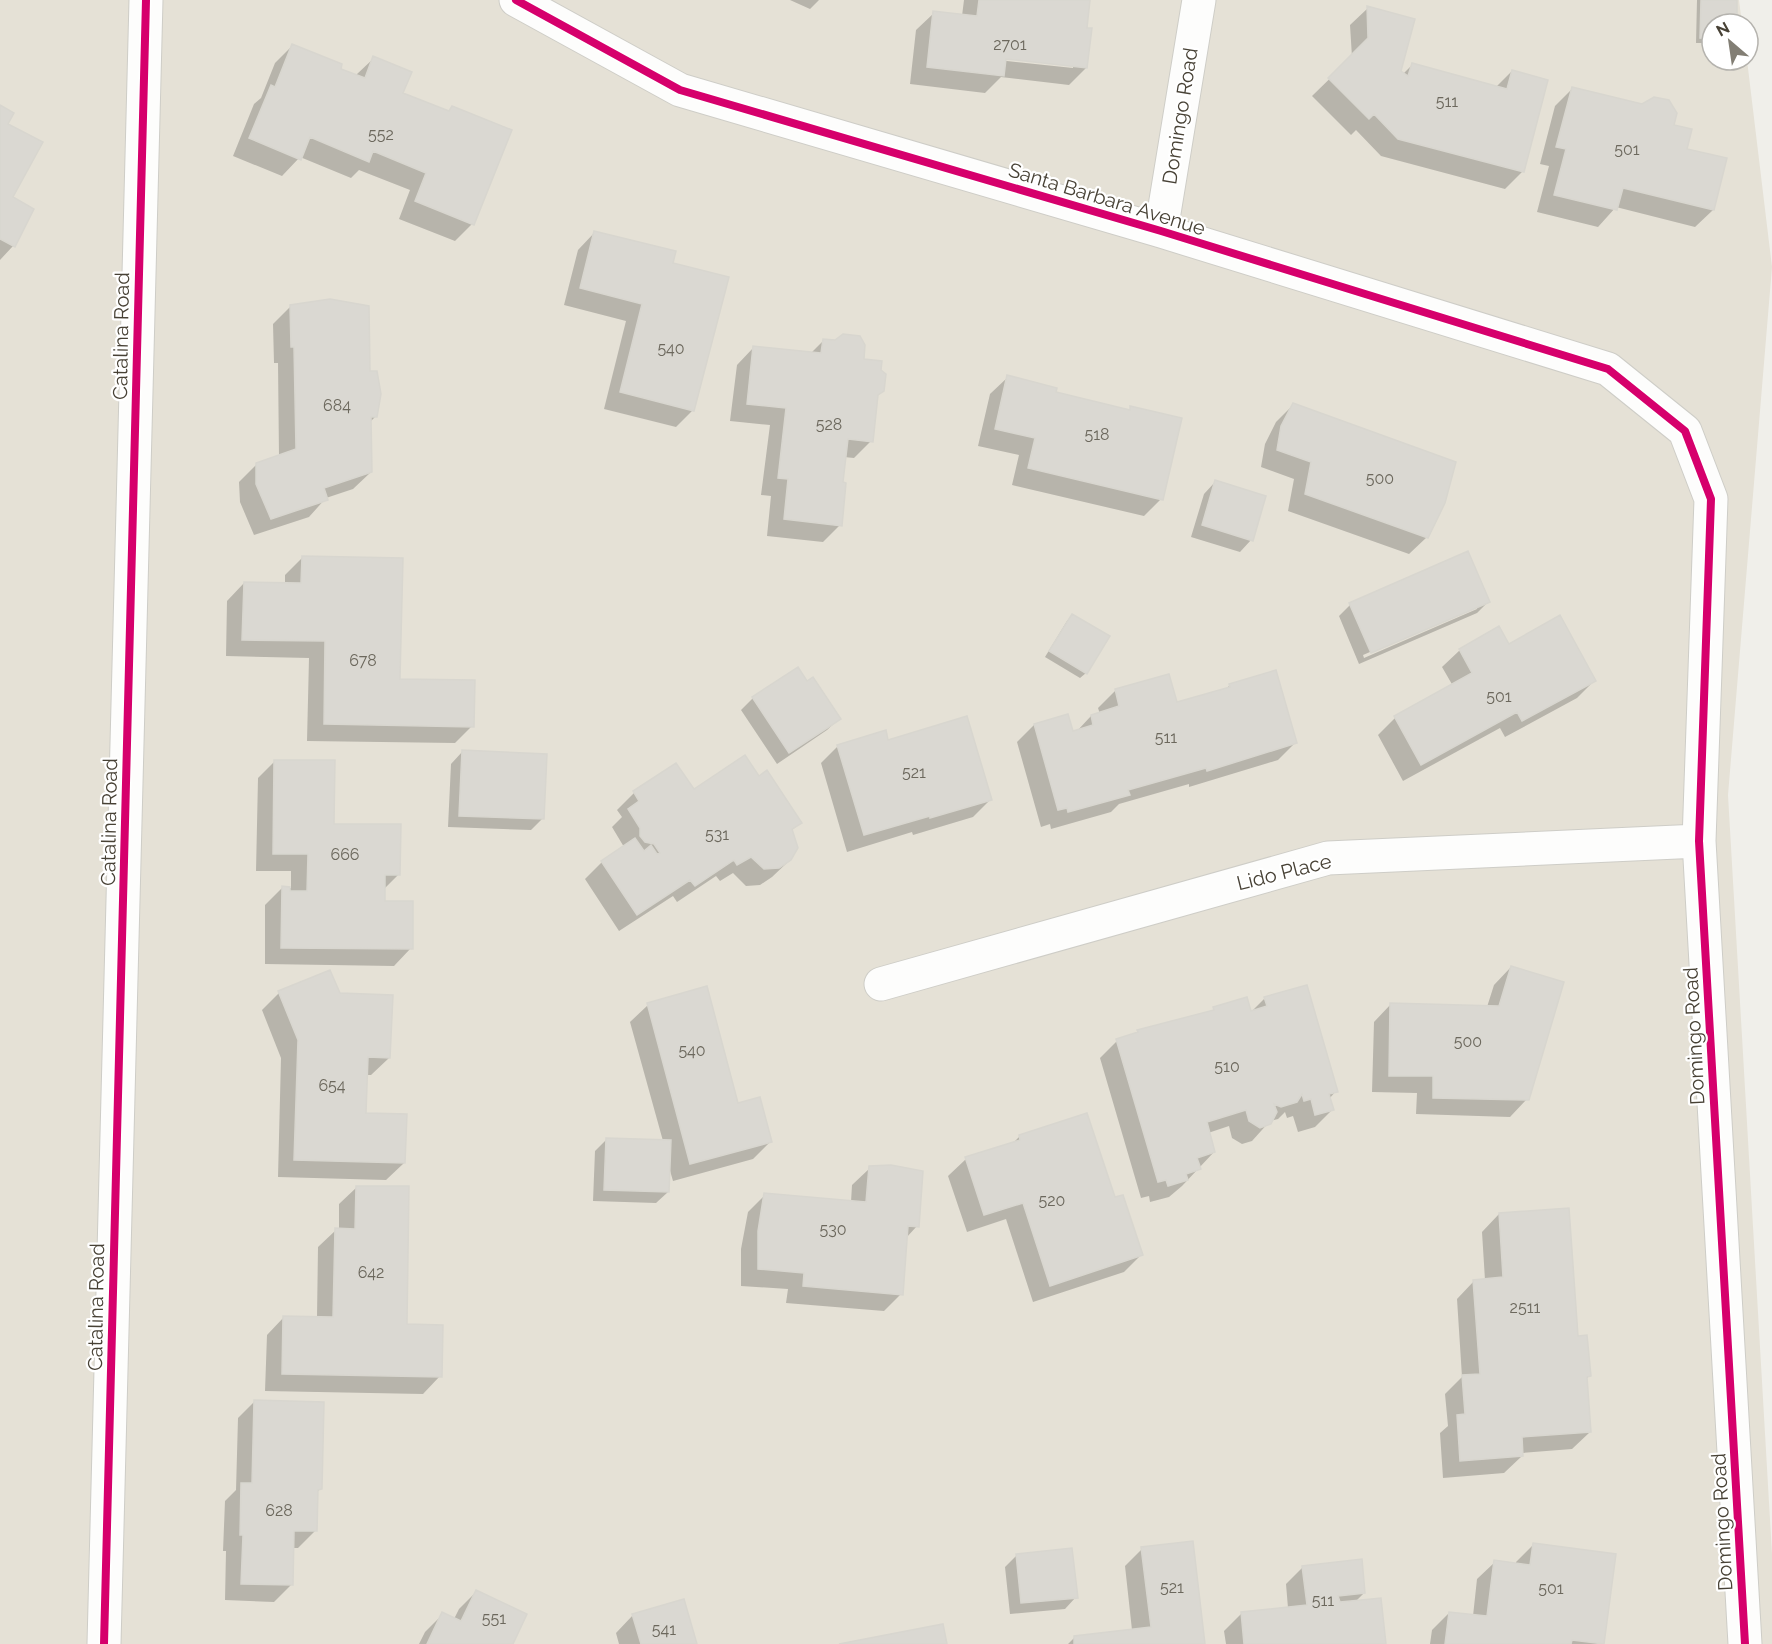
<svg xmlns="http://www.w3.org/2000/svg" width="1772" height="1644" font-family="Raleway,sans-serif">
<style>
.residential{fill:#e5e1d6}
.shadow{fill:#0003;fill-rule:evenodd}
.building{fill:#dad8d2;stroke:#d8d6cf;stroke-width:1.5}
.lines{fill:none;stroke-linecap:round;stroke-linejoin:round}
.street-casing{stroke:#cecdc7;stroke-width:35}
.street{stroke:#fdfdfc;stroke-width:33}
.cycleway-casing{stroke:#fff;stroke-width:11}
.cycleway{stroke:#d6006c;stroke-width:8}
.labels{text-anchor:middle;stroke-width:4.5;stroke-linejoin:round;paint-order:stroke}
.number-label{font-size:16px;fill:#6c685d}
.street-label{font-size:20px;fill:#474135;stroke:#fff}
</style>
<rect width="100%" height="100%" fill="#f0efea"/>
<path class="residential" d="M0,0H1739L1742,24H1712V60H1747L1772,267L1728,795L1772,1554V1644H0Z"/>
<path class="shadow" d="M790,0H819L810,9Z
M964,0H1089L1085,29L1086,68L1069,85L1001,77L985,93L910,84L916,30L934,13L962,16ZM999,57L1073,65V68L998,60Z
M1697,0H1736L1735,24H1712V43H1696Z
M1368,8L1400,71L1403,74L1412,65L1496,87L1512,71L1522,172L1505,189L1381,156L1356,130L1351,135L1312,96L1352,57L1350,25Z
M293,45L339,70L356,75L374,58L401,94L448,112L452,108L472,224L455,241L399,219L410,190L359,170L351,178L300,157L282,176L233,156L254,104L261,98L275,63Z
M1572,89L1672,126L1713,210L1695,227L1616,207L1598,227L1537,212L1549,166L1540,164L1555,106Z
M0,107L6,124L11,198L32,210L13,246L0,260Z
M595,232L671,264L693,410L676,427L604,409L626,321L564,305L578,250Z
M291,306L369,373L376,416L369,423L371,472L353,489L326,498L309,517L254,535L240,502L239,482L257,464L279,457L278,363H274L273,324Z
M824,340L879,370L883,391L876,397L871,441L854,458L844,457L840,525L823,542L767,536L771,496L761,495L770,425L730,421L737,365L754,347L811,353Z
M1008,377L1054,393L1128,411L1131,408L1161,499L1144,516L1012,485L1019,455L978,446L990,394Z
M1293,405L1427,537L1409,554L1288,511L1294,479L1261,467L1265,444L1276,422Z
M1215,482L1251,540L1240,552L1191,537L1204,494Z
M302,558L399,681L472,726L455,743L307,741L309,658L226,656L227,601L244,583L285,584V575Z
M1489,601L1477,613L1359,664L1339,616L1350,605ZM1477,606V609L1364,658L1363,655Z
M1072,615L1086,673L1080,678L1045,657L1067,621Z
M1508,646L1594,681L1577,698L1505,737L1500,728L1403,781L1378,735L1395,718L1453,686L1442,667L1460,650Z
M797,669L807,683L839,719L827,730L777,764L741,710L753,698Z
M1168,676L1176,704L1226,689L1230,685L1295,743L1278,760L1189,787V784L1119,804L1111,812L1051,829L1050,824L1041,827L1017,742L1034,725L1072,732L1077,731L1091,716L1100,714L1098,708L1115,691Z
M887,742L990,800L973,817L913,835L912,832L847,852L821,763L838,746Z
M462,752L543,818L531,830L448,827L451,764Z
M275,761L332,825L398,875L384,889L383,903L411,948L394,966L265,964V905L282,888H291V871H256L258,778Z
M758,778L800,823L791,831L790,860L772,877L760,885L746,886L733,873L720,881L716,876L677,902L673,896L619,931L585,879L602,862L624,847L612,827L622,817L617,810L634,793L693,791Z
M1511,967L1527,1099L1510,1117L1416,1114L1417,1093L1372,1092L1374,1022L1391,1004L1487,1007L1494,985Z
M279,993L339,995L389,1058L371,1075H366L364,1114L404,1163L386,1180L278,1177L281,1058L262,1010Z
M1265,998L1336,1091L1329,1099L1332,1110L1315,1127L1298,1132L1293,1116L1287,1118L1285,1112L1278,1119L1270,1121L1252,1141L1242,1144L1232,1138L1229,1126L1208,1133L1214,1152L1182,1186L1169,1197L1150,1202L1149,1196L1141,1198L1100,1058L1117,1041L1135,1035L1138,1031L1211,1012L1214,1009L1250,1013Z
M648,1005L771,1141L753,1159L673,1181L669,1167L668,1192L656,1203L593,1201L595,1151L607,1139L663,1141L630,1022Z
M1020,1136L1114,1199L1141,1255L1124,1272L1033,1302L1006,1219L967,1232L948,1176L966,1159L1012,1144Z
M870,1168L917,1226L906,1238L901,1294L884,1311L786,1303L788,1289L741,1286V1249L748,1212L765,1195L851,1202L852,1185Z
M357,1187L405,1325L440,1376L423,1394L265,1391L267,1335L284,1317L317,1318L318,1247L336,1230H339V1204Z
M1499,1214L1589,1376L1586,1379L1590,1432L1572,1449L1522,1453V1456L1504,1473L1443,1478L1440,1433L1448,1426L1445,1394L1462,1377L1457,1299L1474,1281L1485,1280L1482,1232Z
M255,1401L320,1489L317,1492L316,1530L298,1548H292V1584L274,1602L225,1600L226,1551H223L225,1501L236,1490L238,1418Z
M1533,1545L1602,1644H1430L1432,1630L1449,1613L1473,1616L1477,1579L1495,1562L1516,1565V1562Z
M1142,1549L1203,1644H1068L1074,1638L1132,1630L1125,1566Z
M1017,1555L1076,1597L1065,1609L1010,1614L1005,1567Z
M1303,1567L1364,1593L1355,1602L1384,1644H1226L1224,1631L1242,1613L1288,1608L1286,1584Z
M476,1592L511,1644H419L425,1632L443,1614L454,1619L459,1609Z
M633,1615L695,1644H619L616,1633Z"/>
<path class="building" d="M979,0H1090L1087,28H1092L1087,68L1006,59L1004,76L927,67L933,11L977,16Z
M1701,0H1737V24H1712V39L1700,38Z
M1367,6L1415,19L1401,71L1408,76L1412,63L1507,89L1512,70L1548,80L1524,172L1398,139L1374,114L1369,119L1328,78L1368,38Z
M292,44L342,64L341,69L365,78L373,56L412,72L403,93L449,111L452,106L512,130L474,225L415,201L426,173L373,151L369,162L310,137L301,160L249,138L271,85L275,87Z
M1572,87L1642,104L1654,97L1669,100L1677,113L1674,125L1692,129L1687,149L1727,158L1714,210L1623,188L1617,210L1554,195L1566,149L1556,147Z
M0,105L14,113L8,124L43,142L13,197L34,209L15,247L0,239Z
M594,231L676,251L673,263L729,277L694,411L620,392L642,304L580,288Z
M330,299L369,306L370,371H377L381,394L377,417H371L372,472L324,488L328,500L271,519L256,484V463L296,449L294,347H291L290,305Z
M843,334L860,336L865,345L864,359L882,361L881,370L886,374L884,391L878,395L873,442L848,439L843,482L846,483L842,526L784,519L788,479L778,478L786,408L747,404L753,346L821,353L823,339L835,340Z
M1007,375L1057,388L1056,392L1130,410V406L1182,418L1163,500L1028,468L1035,438L995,429Z
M1293,403L1456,462L1445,503L1428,538L1305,494L1311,462L1277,450L1281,426Z
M1215,480L1266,496L1253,541L1202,525Z
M1468,551L1490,602L1371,653L1349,603Z
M302,556L403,558L400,679L475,680L474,727L324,724L325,641L242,640L244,582L301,583Z
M1072,614L1110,636L1087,674L1049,651Z
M1560,615L1596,681L1522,721L1517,712L1421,765L1394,716L1472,673L1459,649L1499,626L1509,644Z
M798,667L807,681L813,677L841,719L789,753L752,697Z
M1276,670L1297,743L1207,771L1206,768L1128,790L1130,795L1068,812L1067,808L1058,810L1034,724L1068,714L1073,731L1093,725L1091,715L1119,706L1115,689L1169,674L1177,702L1230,687L1229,684Z
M967,716L992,800L930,818V816L864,835L837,745L886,730L888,740Z
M462,750L547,754L544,819L459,816Z
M745,755L759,776L767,770L802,823L792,829L798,848L791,860L779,868L764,869L751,857L737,865L734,860L695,886L690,880L637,915L601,861L635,838L644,851L651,845L657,854L660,853L654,844L645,842L640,836V828L628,809L639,801L633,791L676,763L694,789Z
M274,760H335L334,824H401L400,875H385V901H413V949L281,948L282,886L290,887V891H307L308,854H273Z
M1511,966L1564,982L1529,1100L1433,1098V1076H1389L1390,1003L1499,1006Z
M330,970L340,993L393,995L390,1058L368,1057L366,1113L407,1114L405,1163L294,1160L298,1040L278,991Z
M1307,985L1338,1092L1329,1094L1334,1110L1315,1115L1311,1099L1304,1101L1302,1094L1297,1102L1281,1107L1274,1104L1277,1112L1271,1124L1260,1128L1249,1121L1246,1110L1207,1122L1215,1152L1197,1158L1201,1169L1186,1174L1188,1180L1168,1186L1166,1180L1158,1182L1116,1039L1138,1032L1137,1030L1214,1010L1213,1007L1247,997L1251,1011L1267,1006L1264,997Z
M707,986L738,1103L760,1097L772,1142L690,1164L647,1003Z
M1087,1113L1115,1197L1123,1195L1143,1255L1050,1286L1023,1203L984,1215L965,1157L1020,1140L1019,1135Z
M606,1138L671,1140L669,1192L604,1190Z
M891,1165L923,1171L919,1227L908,1226L903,1295L803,1286L804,1273L758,1269V1231L764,1193L866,1202L869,1166Z
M356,1186H409L407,1324L443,1325L442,1377L282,1374L283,1316L333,1317L335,1228L355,1229Z
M1569,1208L1578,1336L1587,1335L1591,1376L1587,1377L1591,1432L1522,1437L1523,1456L1460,1461L1457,1415L1465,1414L1462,1375L1480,1374L1473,1280L1503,1277L1499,1213Z
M254,1400L324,1402L322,1489L318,1490L317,1531H294L293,1585L241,1584L243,1535H240L241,1483H252Z
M1193,1541L1205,1644H1074V1636L1151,1627L1141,1547Z
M1533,1543L1616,1554L1604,1644L1572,1640L1571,1644H1445L1449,1612L1487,1616L1494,1560L1530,1565Z
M1072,1548L1078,1598L1021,1603L1016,1554Z
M1362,1559L1365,1593L1338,1596L1340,1602L1381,1598L1386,1644H1244L1241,1612L1307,1605L1302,1566Z
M476,1590L527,1614L513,1644H427L442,1612L461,1621Z
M684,1599L697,1644H641L632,1614Z
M943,1624L947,1644H839Z"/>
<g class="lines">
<defs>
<path id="street" d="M516,0L680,90L1161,231L1608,369L1685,431L1711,499L1699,841L1745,1644
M1161,231L1199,0
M881,984L1328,858L1699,841
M104,1644L146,0"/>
</defs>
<use href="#street" class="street-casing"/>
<use href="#street" class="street"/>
<defs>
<path id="cycleway" d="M516,0L680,90L1161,231L1608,369L1685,431L1711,499L1699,841L1745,1644
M104,1644L146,0"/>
</defs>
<use href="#cycleway" class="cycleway-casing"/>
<use href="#cycleway" class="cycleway"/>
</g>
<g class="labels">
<g class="number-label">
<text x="1010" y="50">2701</text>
<text x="1447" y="107">511</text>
<text x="381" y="140">552</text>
<text x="1627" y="155">501</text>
<text x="671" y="354">540</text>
<text x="337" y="411">684</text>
<text x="829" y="430">528</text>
<text x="1097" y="440">518</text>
<text x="1380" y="484">500</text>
<text x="363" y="666">678</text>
<text x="1499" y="702">501</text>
<text x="1166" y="743">511</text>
<text x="914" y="778">521</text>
<text x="717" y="840">531</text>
<text x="345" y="860">666</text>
<text x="1468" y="1047">500</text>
<text x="692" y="1056">540</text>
<text x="1227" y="1072">510</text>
<text x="332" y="1091">654</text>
<text x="1052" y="1206">520</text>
<text x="833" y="1235">530</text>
<text x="371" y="1278">642</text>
<text x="1525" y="1313">2511</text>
<text x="279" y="1516">628</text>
<text x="1172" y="1593">521</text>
<text x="1551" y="1594">501</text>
<text x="1323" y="1606">511</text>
<text x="494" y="1624">551</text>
<text x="664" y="1635">541</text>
</g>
<g class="street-label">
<text transform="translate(1180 116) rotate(-81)" y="7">Domingo Road</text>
<text transform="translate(1107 199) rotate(17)" y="7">Santa Barbara Avenue</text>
<text transform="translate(121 336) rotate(-89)" y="7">Catalina Road</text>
<text transform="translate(109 822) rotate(-89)" y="7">Catalina Road</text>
<text transform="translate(1284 872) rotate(-14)" y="7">Lido Place</text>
<text transform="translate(1694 1036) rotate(-93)" y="7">Domingo Road</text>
<text transform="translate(96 1307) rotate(-89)" y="7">Catalina Road</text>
<text transform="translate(1722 1522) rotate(-93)" y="7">Domingo Road</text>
</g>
</g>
<g transform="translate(1730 42) rotate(331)"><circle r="28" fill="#ffffff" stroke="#b5b3ae" stroke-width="1.5"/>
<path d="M0-4.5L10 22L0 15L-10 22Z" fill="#827e74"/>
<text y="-9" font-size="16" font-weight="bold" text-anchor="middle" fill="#474135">N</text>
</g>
</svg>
